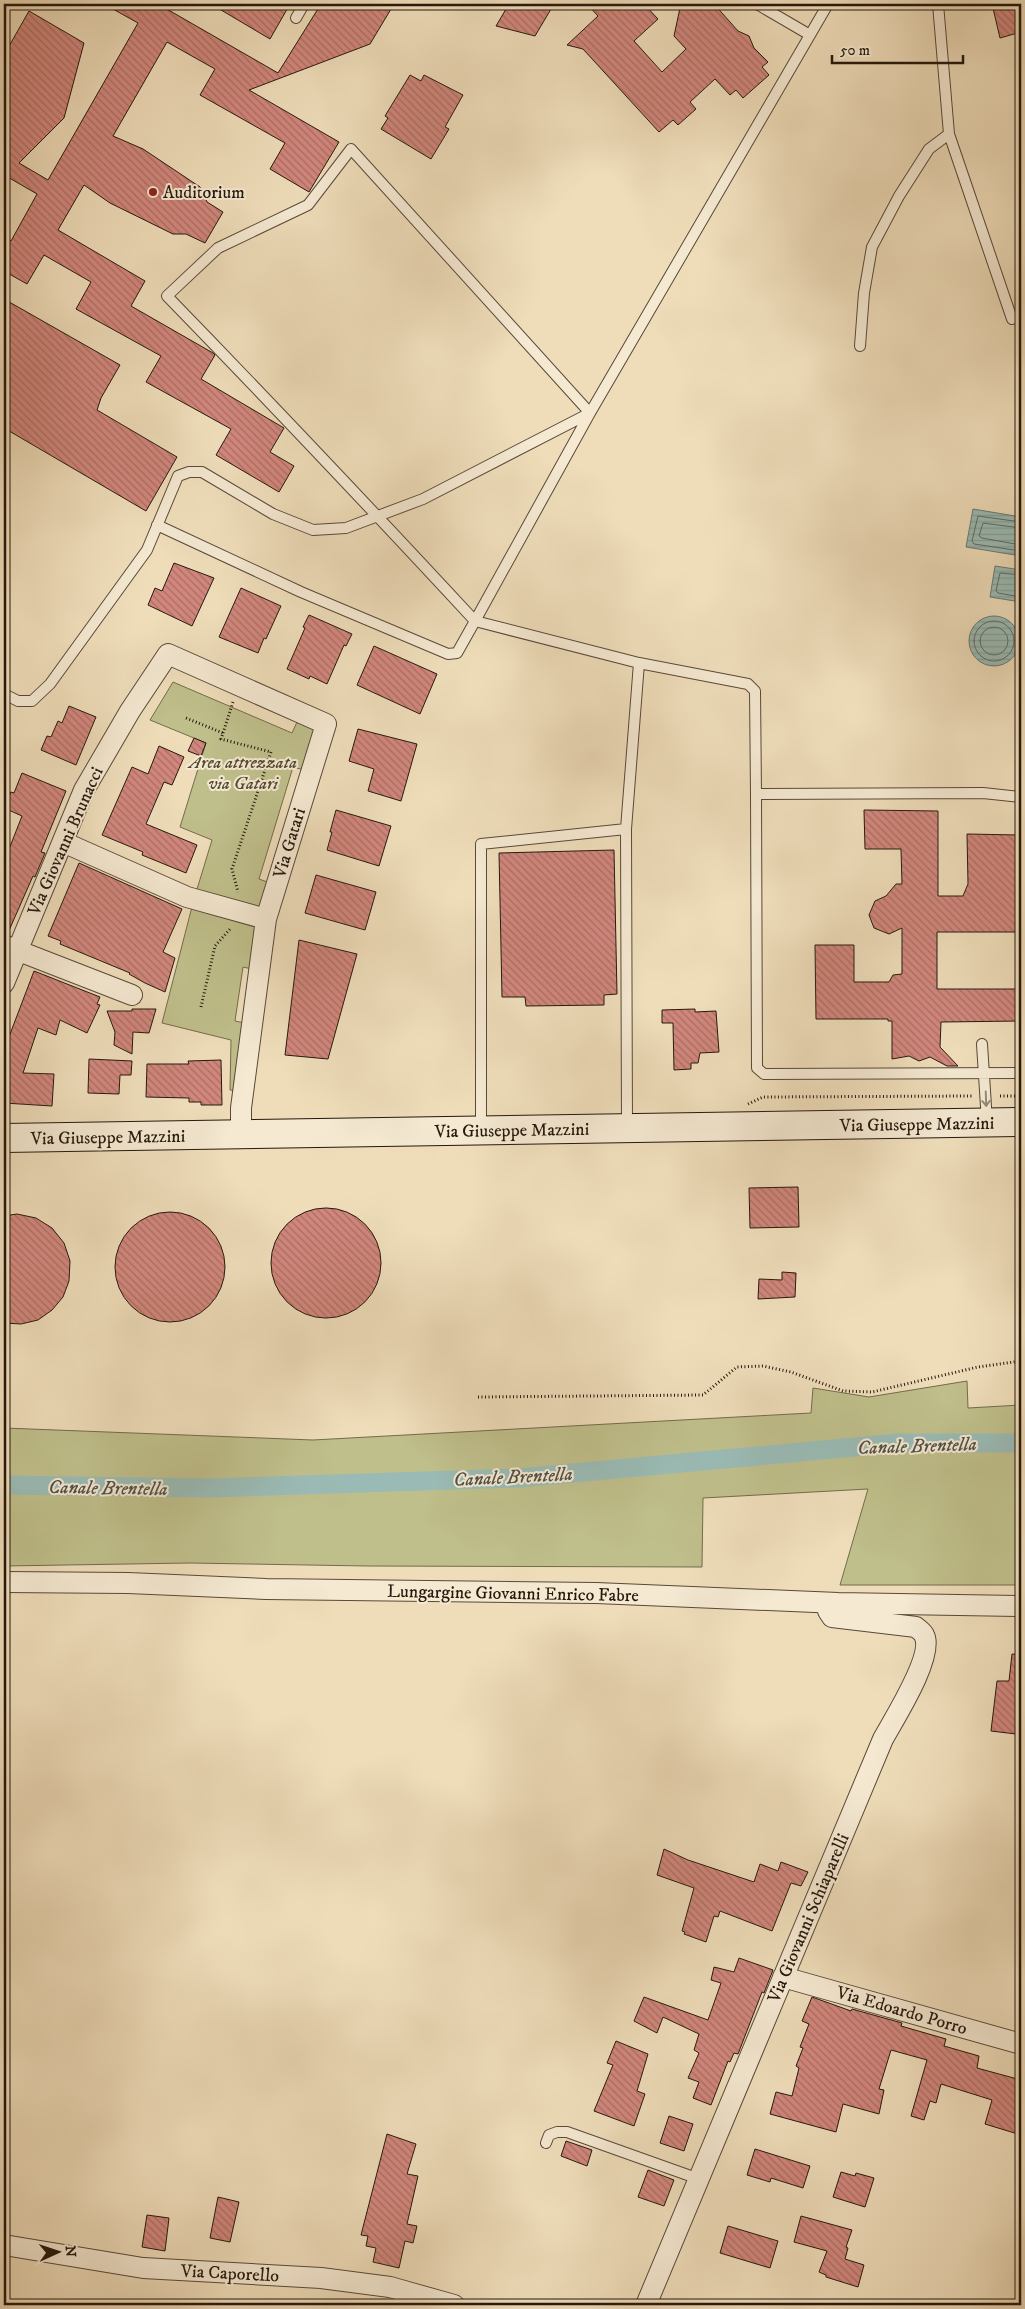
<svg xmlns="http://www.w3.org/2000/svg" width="1025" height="2309" font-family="'IM FELL DW Pica',serif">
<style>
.green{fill:#bfbf8b;stroke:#726c4c}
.water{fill:url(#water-rules);stroke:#6b7a72}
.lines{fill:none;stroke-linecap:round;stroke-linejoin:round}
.shore{stroke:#606a61;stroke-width:1}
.canal{stroke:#9abbb5;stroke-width:19}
.building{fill:url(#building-back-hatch);stroke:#25180d}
.lane-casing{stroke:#584938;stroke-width:12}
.street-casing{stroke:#584938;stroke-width:22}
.secondary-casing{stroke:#25180d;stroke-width:30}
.path{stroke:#25180d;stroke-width:3;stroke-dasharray:1 2.5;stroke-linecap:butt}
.lane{stroke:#f5e9d2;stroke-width:10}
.street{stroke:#f5e9d2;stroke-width:20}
.secondary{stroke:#f5e9d2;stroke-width:28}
.oneway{stroke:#978b79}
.poi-dot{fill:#8f2418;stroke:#f5e9d2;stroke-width:2}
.labels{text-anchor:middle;stroke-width:4;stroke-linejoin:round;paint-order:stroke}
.poi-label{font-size:18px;fill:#25180d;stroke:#f5e9d2;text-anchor:start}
.park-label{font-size:18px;font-style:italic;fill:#534a33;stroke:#f5e9d2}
.street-label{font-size:18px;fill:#25180d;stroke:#f5e9d2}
.water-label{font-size:19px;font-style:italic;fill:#4e5148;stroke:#f5e9d2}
</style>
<defs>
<pattern id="water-rules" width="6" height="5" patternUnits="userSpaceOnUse" patternTransform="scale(1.25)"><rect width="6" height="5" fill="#9abbb5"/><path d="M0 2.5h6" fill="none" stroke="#85a09a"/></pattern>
<pattern id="building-back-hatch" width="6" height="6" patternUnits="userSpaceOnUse" patternTransform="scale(1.25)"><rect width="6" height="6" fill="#d2877d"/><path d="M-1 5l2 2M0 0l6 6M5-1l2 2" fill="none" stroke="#aa6d65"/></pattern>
</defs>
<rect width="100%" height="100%" fill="#efddba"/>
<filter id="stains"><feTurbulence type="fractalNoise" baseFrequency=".004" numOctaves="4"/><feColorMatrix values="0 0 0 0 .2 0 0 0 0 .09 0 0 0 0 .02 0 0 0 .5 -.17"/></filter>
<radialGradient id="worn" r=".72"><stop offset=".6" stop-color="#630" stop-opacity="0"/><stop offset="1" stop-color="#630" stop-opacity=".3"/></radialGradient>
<path class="green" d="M173,682L292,733L297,722L316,730L304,770L293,767L259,879L270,883L252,969L243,967L235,1021L245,1023L237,1091L230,1090L231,1040L162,1023L194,899L212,840L180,827L206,743L150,720Z
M967,1381L968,1408L1021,1405V1585H840L868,1489L703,1498L702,1567L367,1566L190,1563L4,1566V1428L313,1440L811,1413L813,1388L869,1397Z"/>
<path class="water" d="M973,509L1021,517V556L966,547Z
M995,566L1021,570V602L990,597Z
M969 641a25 25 0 1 1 50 0a25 25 0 1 1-50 0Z"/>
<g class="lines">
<path class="shore" d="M1021,522L978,516L972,541L974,544L1021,551
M1021,528L983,523L979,536L982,538L1021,545
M1021,575L1000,573L996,591L998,593L1021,597
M974 641a20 20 0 1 1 40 0a20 20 0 1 1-40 0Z
M980 641a14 14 0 1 1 28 0a14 14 0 1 1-28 0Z"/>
<path class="canal" d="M4,1485L211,1488L519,1478L898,1443H1021"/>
</g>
<path class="building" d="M104,4H158L278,73L321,4H394L370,44L249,90L339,142L309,192L270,169L285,143L200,95L215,69L167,42L113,136L143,149L200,187L207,202L223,212L205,243L186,234H173L110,203L84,185L58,230L145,281L131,306L213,353L215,355L201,379L284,428L270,452L294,466L279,492L216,455L231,429L146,382L161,356L76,309L91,282L44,255L27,284L4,271V237L11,241L37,194L6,176L4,178V55L29,11L84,43L64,118L19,163L48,180L138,23Z
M211,4H290L270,39Z
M509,4H554L535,36L496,26Z
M587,4H644L658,19L634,41L662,72L686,49L674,36L680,8L686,4H714L738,31L749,36L754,48L768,62L762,67L769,75L743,98L736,90L730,95L715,79L690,102L696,109L678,125L673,120L659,132L583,49L567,45L598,16Z
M992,4H1021V32L1000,38Z
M410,75L421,81L424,75L463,95L445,127L449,129L431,159L381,129L388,118L385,116Z
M4,299L120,365L101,398L97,410L177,457L146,511L4,428Z
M174,563L214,578L192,626L148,605L155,588L162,591Z
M241,588L281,606L266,639L264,638L258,653L219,637Z
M309,615L352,634L346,646L344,645L327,684L310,676L309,679L287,669L305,628L303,627Z
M374,646L437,674L420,714L357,685Z
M69,706L96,717L76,765L41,750L47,736L51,737L58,721L62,723Z
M358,729L417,744L401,801L368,791L374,769L349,761Z
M194,738L206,743L201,756L188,751Z
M159,746L184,757L172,785L164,782L146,824L197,845L186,873L142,855L143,852L102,835L132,767L148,774Z
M22,773L66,791L41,852L45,853L35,877L33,876L7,935L4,934V862L22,816L4,808L11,792L14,793Z
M336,810L391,826L379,866L327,850L332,832H330Z
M864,810L938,811V896H963L968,884L967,834L1018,835L1021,932H937V989H1021V1021L941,1022L940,1047L958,1066H947L930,1057L919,1061L909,1056L892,1059V1021H888V1019H816L815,945H854V982H889L893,975L902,974V928L889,934L874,928L869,915L875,901L886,896L896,884H902L901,849H865Z
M614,850L617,994L604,995V1005L526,1006L525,997H502L499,853Z
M79,863L182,909L163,952L175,958L165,992L145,983L129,974L130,973L60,944L61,941L48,936Z
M316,875L376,892L365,930L305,913Z
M299,940L357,954L328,1059L285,1055Z
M34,971L100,997L97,1004L100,1005L87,1033L60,1020L56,1035L38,1028L23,1073L54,1074L52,1106L4,1103V1050Z
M132,1009H156L149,1033L133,1032L132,1054L114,1045L115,1032L107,1011H132Z
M695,1009V1012L716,1011L719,1052L700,1053L698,1063H691V1069L674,1070L673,1023H662V1010Z
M89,1059L132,1061L131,1075H120L119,1094L88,1093Z
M221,1060L222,1105H201V1102H189V1098L146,1097L147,1064H189L188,1061Z
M798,1187L799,1227L750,1228L749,1188Z
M271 1263a55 55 0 1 1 110 0a55 55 0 1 1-110 0Z
M115 1267a55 55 0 1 1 110 0a55 55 0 1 1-110 0Z
M17,1214L36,1218L52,1228L64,1243L70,1261L69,1281L63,1297L52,1310L38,1320L21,1324L4,1323V1216Z
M782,1272L796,1273L795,1297L758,1299L759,1279L782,1280Z
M1012,1654L1021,1655V1724L1017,1723L1016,1734L991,1731L997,1681H1009Z
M664,1849L688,1860L754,1882L760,1864L778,1871L781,1862L808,1872L801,1886L791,1883L772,1931L720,1911L718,1917L714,1916L706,1942L684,1934L685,1932L682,1931L694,1888L657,1875Z
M739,1958L773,1970L764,1993L762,1992L738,2054L734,2053L730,2062L728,2061L711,2105L693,2098L699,2082L688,2078L699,2053L694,2050L699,2034L663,2017L657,2033L634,2021L644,1997L708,2020L721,1983L711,1980L714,1967L734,1972Z
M812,1997L851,2011L852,2009L902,2023L901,2026L946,2039L944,2046L979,2056L977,2068L1021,2080V2135L985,2124L992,2100L941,2084L936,2103L930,2101L924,2120L911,2116L927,2060L891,2050L879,2089L884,2090L879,2114L843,2104L836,2132L770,2114L776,2092L792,2096L799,2068L796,2066L803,2048L800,2047L809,2024L802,2021Z
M616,2041L648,2054L637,2091L645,2094L634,2126L594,2111L613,2065L607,2063Z
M669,2116L693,2124L684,2151L660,2143Z
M387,2134L416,2144L407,2174L418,2176L407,2224L417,2226L413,2243L405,2241L399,2268L373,2262L376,2248L366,2246L368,2236L361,2235Z
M566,2141L592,2150L587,2166L561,2156Z
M755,2149L810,2166L803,2188L771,2178L770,2182L747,2175Z
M648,2170L674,2180L664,2206L638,2197Z
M841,2172L855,2176L856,2173L874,2178L865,2207L833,2197Z
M218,2197L239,2202L230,2242L210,2238Z
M147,2215L169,2218L165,2251L142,2247Z
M801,2216L852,2230L846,2247L848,2248L845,2259L864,2265L858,2287L826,2277V2275L819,2272L827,2251L794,2242Z
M728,2226L778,2241L770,2268L720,2253Z"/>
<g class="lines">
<defs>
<path id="lane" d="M757,4L810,35L590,413L475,621L639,663L748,684L755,691L756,794L983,793L1021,797
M938,4L949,134L1012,319
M296,18L304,4
M810,35L828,4
M860,346L864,293L872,247L899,196L929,149L949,134
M4,694L18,701H32L50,684L147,550L178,476L189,472H202L273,514L313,530L346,528L423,499L590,413L351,149L308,205L218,248L167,296C271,403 373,511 475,621L457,653L448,654L301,592L157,525
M756,794L757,1068L764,1074L1021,1073
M982,1044L987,1122
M627,1127L626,829L639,663
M481,1130V844L626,829
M546,2143L549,2135L557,2132H567L699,2179"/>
<path id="street" d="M63,842L187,897L266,919
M6,946L132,995
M4,983L84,790L130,711L168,654L326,724L266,919L241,1108V1134
M4,1582L128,1583L266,1589L596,1593L838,1603L1021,1606
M783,1977L1021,2044
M4,2245L143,2268L321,2278L390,2287L454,2305
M646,2305L883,1739C894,1719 935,1655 924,1635C923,1632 918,1629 916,1627L832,1617L828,1611L827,1603"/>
<path id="secondary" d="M4,1138L1021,1122"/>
</defs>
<use href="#lane" class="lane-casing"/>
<use href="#street" class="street-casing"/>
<use href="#secondary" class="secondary-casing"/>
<path class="path" d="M186,718L223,733L221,739L271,752L232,869L238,892
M223,733L233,702
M201,1007L215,946L231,928
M1000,1096H1021
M748,1104L763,1097L973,1096
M478,1397L703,1395L737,1367L763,1366L791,1372L843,1391L872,1392L978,1367L1021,1361"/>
<use href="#lane" class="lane"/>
<use href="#street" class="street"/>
<use href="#secondary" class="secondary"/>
</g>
<defs><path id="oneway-shaft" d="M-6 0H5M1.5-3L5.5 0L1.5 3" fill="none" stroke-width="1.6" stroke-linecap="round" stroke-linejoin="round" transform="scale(1.25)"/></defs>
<use class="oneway" href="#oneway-shaft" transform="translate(986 1099) rotate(88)"/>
<circle class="poi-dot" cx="153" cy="192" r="5"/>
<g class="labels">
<g class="poi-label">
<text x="163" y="198">Auditorium</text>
</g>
<g class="park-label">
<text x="243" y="768">Area attrezzata<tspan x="243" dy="21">via Gatari</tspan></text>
</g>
<g class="street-label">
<text transform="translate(65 841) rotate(-66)" y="6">Via Giovanni Brunacci</text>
<text transform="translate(289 843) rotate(-73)" y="6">Via Gatari</text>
<text transform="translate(917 1124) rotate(-1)" y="6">Via Giuseppe Mazzini</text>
<text transform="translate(512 1130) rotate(-1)" y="6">Via Giuseppe Mazzini</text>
<text transform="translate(108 1137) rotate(-1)" y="6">Via Giuseppe Mazzini</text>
<text transform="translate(513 1593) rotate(1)" y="6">Lungargine Giovanni Enrico Fabre</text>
<text transform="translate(808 1918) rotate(-67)" y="6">Via Giovanni Schiaparelli</text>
<text transform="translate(902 2010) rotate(16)" y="6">Via Edoardo Porro</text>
<text transform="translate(230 2273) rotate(3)" y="6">Via Caporello</text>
</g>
<g class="water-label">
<text transform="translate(917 1445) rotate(-2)" y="7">Canale Brentella</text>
<text transform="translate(513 1476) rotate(-3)" y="7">Canale Brentella</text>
<text transform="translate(108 1487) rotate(1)" y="7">Canale Brentella</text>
</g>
</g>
<rect width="1025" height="2309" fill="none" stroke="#efddba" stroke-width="20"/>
<rect x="5" y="5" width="1015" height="2299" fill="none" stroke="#25180d" stroke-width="2.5"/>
<rect x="10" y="10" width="1005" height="2289" fill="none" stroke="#25180d"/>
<g transform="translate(58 2252) rotate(87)" stroke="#f5e9d2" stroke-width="4" paint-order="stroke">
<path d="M0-4L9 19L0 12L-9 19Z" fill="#25180d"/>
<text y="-8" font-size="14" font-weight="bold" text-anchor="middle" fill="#25180d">N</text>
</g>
<path d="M832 55v8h131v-8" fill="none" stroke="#25180d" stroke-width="2.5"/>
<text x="840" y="55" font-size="15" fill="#25180d" stroke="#f5e9d2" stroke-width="4" paint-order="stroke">50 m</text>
<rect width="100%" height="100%" filter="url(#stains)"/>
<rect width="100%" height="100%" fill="url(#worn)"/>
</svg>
